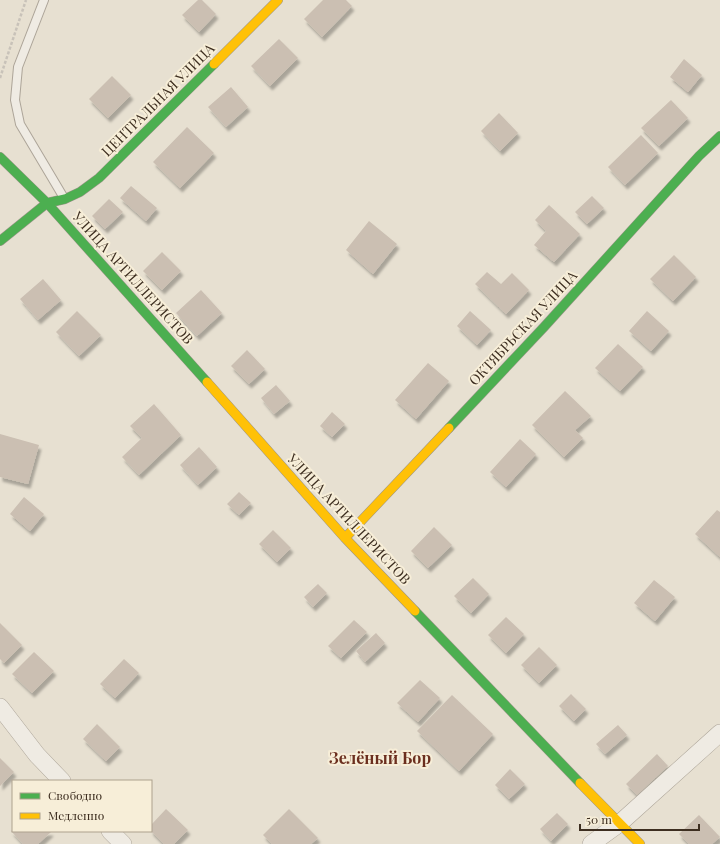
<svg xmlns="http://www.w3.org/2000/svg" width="720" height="844" font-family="'Playfair Display',serif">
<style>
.building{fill:#cbbfb2;filter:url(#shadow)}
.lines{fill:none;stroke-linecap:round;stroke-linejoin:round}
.lane-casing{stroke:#ada599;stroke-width:10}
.street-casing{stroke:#ada599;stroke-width:18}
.fast-casing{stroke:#9c958a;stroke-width:10}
.slow-casing{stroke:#9c958a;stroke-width:10}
.path{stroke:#c8c2b9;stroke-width:2.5;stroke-dasharray:3 2;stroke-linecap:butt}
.lane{stroke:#efebe3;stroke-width:8}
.street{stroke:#efebe3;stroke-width:17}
.fast{stroke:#4caf50;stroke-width:9}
.slow{stroke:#ffc107;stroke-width:9}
.labels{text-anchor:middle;stroke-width:4;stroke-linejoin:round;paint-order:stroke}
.street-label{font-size:14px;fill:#3d2e20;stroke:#f7eed8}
.quarter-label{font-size:16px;font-weight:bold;fill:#6b2e1e;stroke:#f7eed8}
</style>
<defs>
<filter id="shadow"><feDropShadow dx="2.5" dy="4.5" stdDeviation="1" flood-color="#0004"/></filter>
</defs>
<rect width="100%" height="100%" fill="#e7e0d1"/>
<path class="building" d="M198,0H202L216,14L199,32L182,15Z
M323,0H346L352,6L322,37L304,19Z
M279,39L298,58L270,86L251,66Z
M684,59L702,75L688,92L670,77Z
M112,76L131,95L108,118L89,99Z
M231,87L248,107L226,127L208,107Z
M671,100L688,118L659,146L641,128Z
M499,113L518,133L500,151L481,131Z
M187,127L214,153L180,188L153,162Z
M641,135L658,153L625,185L608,167Z
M131,186L157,208L146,221L120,198Z
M592,196L604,208L587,224L575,212Z
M109,199L123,212L105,229L92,216Z
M549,205L580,234L554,262L534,245L546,231L535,220Z
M369,221L397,244L373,274L346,250Z
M162,252L181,271L162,290L143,271Z
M674,255L696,277L673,301L650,279Z
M487,272L501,284L512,273L529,290L506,314L475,284Z
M43,279L61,300L38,320L20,299Z
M201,290L222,313L197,336L176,313Z
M77,311L101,335L79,356L56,332Z
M470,311L491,330L477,345L457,326Z
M647,311L669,331L651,351L629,331Z
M618,344L643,367L620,391L595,368Z
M247,350L265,369L249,384L231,366Z
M428,363L449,381L416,419L395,400Z
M276,385L290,401L274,414L261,398Z
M565,391L591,416L575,430L583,438L564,457L532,425Z
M154,404L181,435L139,475L122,457L142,438L130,426Z
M332,412L345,424L332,437L320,426Z
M0,434L39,445L28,484L0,477Z
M520,439L536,454L506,487L490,472Z
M199,447L217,467L198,485L180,465Z
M239,492L251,503L239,515L227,504Z
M24,497L44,514L30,531L10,514Z
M717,510L720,512V557L695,534Z
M434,527L452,545L428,568L411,551Z
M273,530L291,548L277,562L259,544Z
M473,578L489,594L471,613L454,596Z
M654,580L675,597L655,621L634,603Z
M318,584L327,593L313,607L304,597Z
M506,617L524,634L506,653L488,635Z
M354,620L367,632L341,658L328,646Z
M0,623L22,645L4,663L0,659Z
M376,633L385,643L365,662L356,651Z
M539,647L557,665L539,683L521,665Z
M34,652L54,671L32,693L12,674Z
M124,659L139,673L115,698L100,684Z
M420,680L440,698L418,722L397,703Z
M571,694L586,709L574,721L559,706Z
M452,695L493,734L459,771L417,731Z
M97,724L120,747L106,761L83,739Z
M618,725L627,735L605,754L596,744Z
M657,754L668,766L637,795L626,784Z
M0,758L14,772L0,786Z
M510,769L525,784L509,799L495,785Z
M166,809L188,830L174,844H164L151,831V825Z
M289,809L318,838L311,844H272L263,835Z
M557,813L568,824L551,841L540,829Z
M699,815L720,837L712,844H689L679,834Z
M13,830V831H50L51,832L38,844H23L11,831Z"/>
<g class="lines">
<defs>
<path id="lane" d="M44,0L18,67L15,100L20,124L64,198"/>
<path id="street" d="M0,707L37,755L62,781
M110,831L123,844
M591,844L620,823L720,733"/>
<path id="fast" d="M0,157L47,203L207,382
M0,241L47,203L65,199L80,192L99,178L214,64
M449,428L544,327L699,156L720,136
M415,611L580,783"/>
<path id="slow" d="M214,64L278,0
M207,382L345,538L415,611
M345,538L449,428
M580,783L640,844"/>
</defs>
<use href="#lane" class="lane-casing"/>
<use href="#street" class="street-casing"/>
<use href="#fast" class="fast-casing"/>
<use href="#slow" class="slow-casing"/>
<path class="path" d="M0,78L26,0"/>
<use href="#lane" class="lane"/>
<use href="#street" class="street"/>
<use href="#fast" class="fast"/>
<use href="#slow" class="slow"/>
</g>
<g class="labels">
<g class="street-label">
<text transform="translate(158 100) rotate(-45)" y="5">ЦЕНТРАЛЬНАЯ УЛИЦА</text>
<text transform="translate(133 278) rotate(48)" y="5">УЛИЦА АРТИЛЛЕРИСТОВ</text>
<text transform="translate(523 328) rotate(-47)" y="5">ОКТЯБРЬСКАЯ УЛИЦА</text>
<text transform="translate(349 519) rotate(47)" y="5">УЛИЦА АРТИЛЛЕРИСТОВ</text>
</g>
<g class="quarter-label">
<text x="380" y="764">Зелёный Бор</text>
</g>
</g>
<rect x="12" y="780" width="140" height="52" fill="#f7eed8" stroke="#ada18e"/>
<rect x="20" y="793" width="20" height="6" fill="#4caf50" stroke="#ada18e"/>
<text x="48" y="800" font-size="12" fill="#3d2e20">Свободно</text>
<rect x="20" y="813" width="20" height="6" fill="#ffc107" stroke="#ada18e"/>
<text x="48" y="820" font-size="12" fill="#3d2e20">Медленно</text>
<path d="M580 824v6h119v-6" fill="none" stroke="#3d2e20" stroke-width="2"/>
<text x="586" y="824" font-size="12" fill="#3d2e20" stroke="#f7eed8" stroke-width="3" paint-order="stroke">50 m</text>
</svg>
